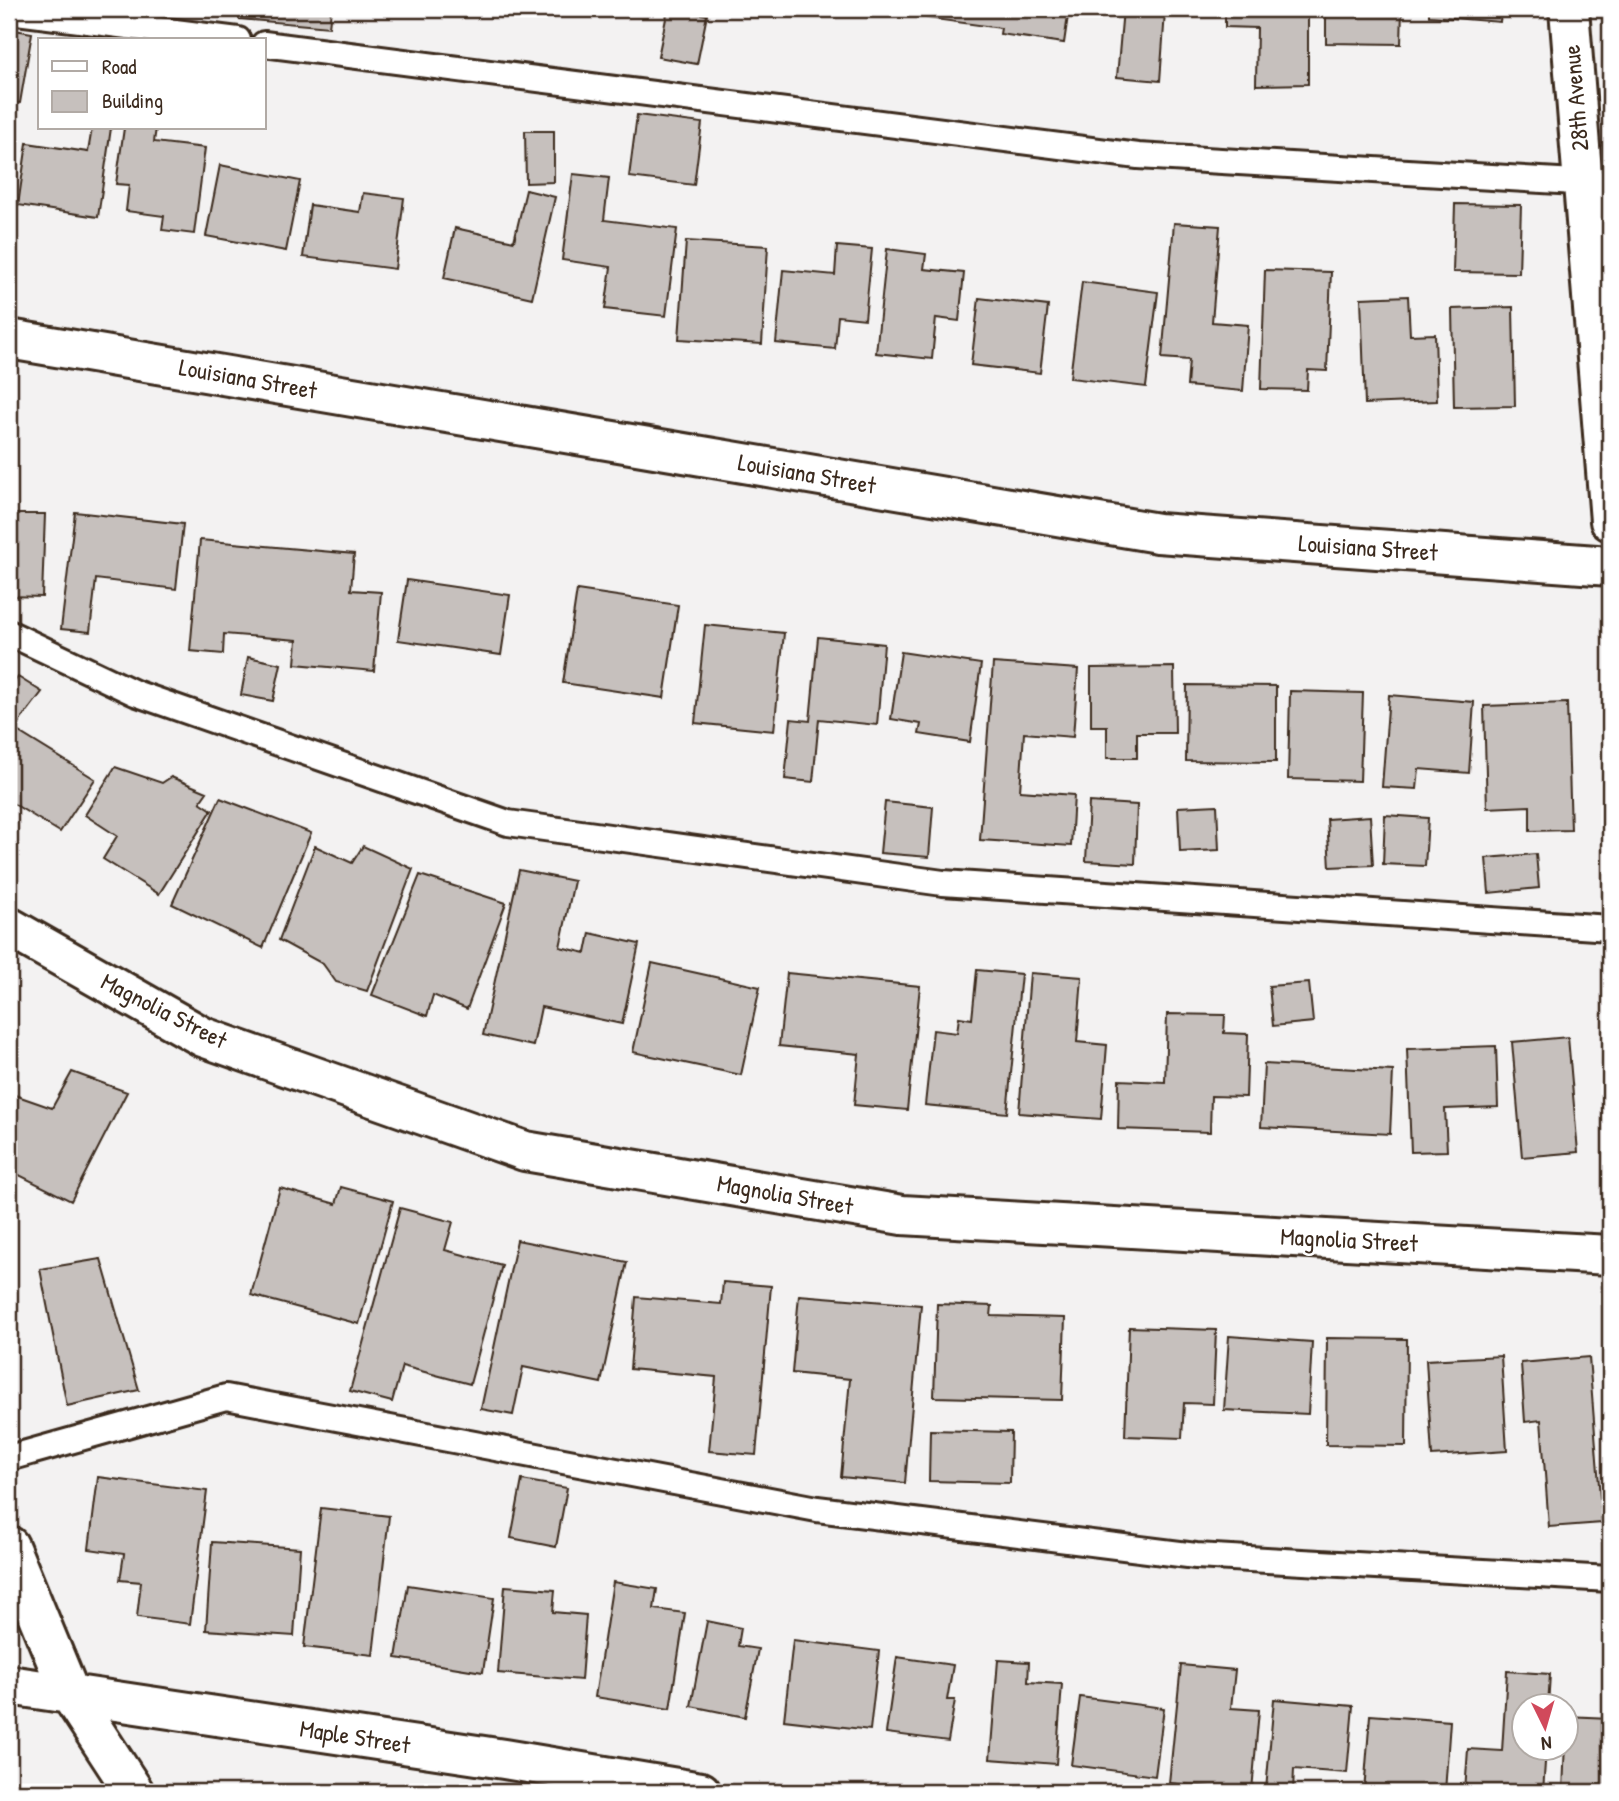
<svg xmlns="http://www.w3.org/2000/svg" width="1619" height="1801" font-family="'Patrick Hand',sans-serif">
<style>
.building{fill:#c6c0bd;stroke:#3b2a1e;stroke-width:2}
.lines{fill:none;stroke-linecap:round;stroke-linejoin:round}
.lane-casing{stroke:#3b2a1e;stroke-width:30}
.street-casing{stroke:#3b2a1e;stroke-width:44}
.secondary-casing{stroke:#3b2a1e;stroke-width:44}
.lane{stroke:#fff;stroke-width:24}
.street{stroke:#fff;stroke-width:38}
.secondary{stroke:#fff;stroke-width:38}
.labels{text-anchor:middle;stroke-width:5;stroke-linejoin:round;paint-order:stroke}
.street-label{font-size:24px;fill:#3b2a1e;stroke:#fff}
</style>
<rect width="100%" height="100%" fill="#f3f2f2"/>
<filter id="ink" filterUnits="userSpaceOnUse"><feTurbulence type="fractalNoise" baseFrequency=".0143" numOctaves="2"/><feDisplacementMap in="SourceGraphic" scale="14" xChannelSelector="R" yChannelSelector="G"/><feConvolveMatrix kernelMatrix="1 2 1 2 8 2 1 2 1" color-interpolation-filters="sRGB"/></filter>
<g filter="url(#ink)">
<path class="building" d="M241,9H331L329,27L240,19Z
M668,9L707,15L697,64L658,57Z
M928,9H1069L1064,43L1000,34L1001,28L927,18Z
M1123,9H1206V15L1165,12L1160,81L1117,77Z
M1225,9H1308V84L1256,85L1257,28L1225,27Z
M1326,9H1402L1401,44L1326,43Z
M1429,9H1501L1500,22L1429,16Z
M9,29L32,33L20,103L9,102Z
M637,115L702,123L694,185L629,177Z
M92,128H111L98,217L18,205L27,143L88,152Z
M124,128H156L154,142L205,148L194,234L162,230L164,216L126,211L129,185L116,184Z
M525,131H554V182L526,183Z
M220,165L300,181L286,251L206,236Z
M573,174L609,178L604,220L677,229L666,316L605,309L611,267L562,260Z
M526,190L555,197L532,298L444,278L455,228L514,241Z
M363,193L404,198L395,269L303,257L310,205L360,212Z
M1455,204L1521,205L1519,273L1453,272Z
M1174,223L1220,226L1212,322L1248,325L1243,391L1187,386L1189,360L1162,358Z
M686,241L768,246L762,344L679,339Z
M837,246L872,249L865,319L838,316L835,349L776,343L783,270L835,275Z
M887,249L926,254L924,269L964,273L959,321L936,318L932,359L876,353Z
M1265,270L1331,272L1327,371L1308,370L1307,390L1261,389Z
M1082,282L1158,292L1146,387L1070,378Z
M1408,296L1410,335L1435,334L1437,401L1365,404L1361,298Z
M979,298L1048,306L1040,373L971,365Z
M1513,307L1515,406L1454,407L1452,309Z
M75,512L183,524L176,589L96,579L90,632L61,629Z
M9,514H45L42,597L9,596Z
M200,540L354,554L351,590L381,592L374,671L295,664L297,640L224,634L223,654L190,651Z
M407,580L510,595L501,655L398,640Z
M577,590L678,605L664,698L563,683Z
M705,625L784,633L774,731L695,723Z
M818,637L884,644L877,725L819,719L813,782L785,779L791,719L810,721Z
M901,652L981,664L970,742L919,734L921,724L891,719Z
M248,657L281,664L273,701L241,695Z
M993,663L1078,669L1073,737L1024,733L1020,791L1074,795L1071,846L980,840Z
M1174,667L1175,733H1137V758H1107V726H1091V668Z
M18,677L42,692L14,729L95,779L60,832L9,801V689Z
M1187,685L1276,686V762L1186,761Z
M1290,691L1363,693L1360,781L1288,779Z
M1389,695L1474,702L1469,773L1419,769L1417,789L1382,787Z
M1567,703L1571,830L1530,831V806L1487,808L1484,706Z
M115,767L162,783L171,777L207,792L200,802L212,810L159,894L103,859L117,836L85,815Z
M220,798L311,833L263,948L172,904Z
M885,802L933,807L929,857L880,853Z
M1089,802L1137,805L1135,864L1086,861Z
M1217,805L1219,850L1180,852L1178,807Z
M1385,815L1428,818L1425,866L1383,864Z
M1370,816L1373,865L1330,867L1327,819Z
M315,846L352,863L363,846L413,869L367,991L336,982L323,964L279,940Z
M1536,854L1539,888L1489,893L1486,858Z
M519,870L574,881L560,947L586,953L590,933L639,944L622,1024L541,1007L533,1046L483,1035Z
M420,875L506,903L467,1009L433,995L427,1016L372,995Z
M652,963L760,987L741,1075L633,1052Z
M977,970L1021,974L1007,1113L925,1105L933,1030L957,1033L959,1017L972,1019Z
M787,973L920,986L907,1110L854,1105L859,1054L779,1046Z
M1030,973L1082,977L1077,1042L1107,1045L1101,1119L1019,1113Z
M1309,983L1313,1022L1273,1026L1269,986Z
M1167,1014L1225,1015L1224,1033L1248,1034L1246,1097L1211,1096L1210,1132L1118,1129L1119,1080L1165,1082Z
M1568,1037L1578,1152L1522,1157L1512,1042Z
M1496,1046L1498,1107L1445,1109L1447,1151L1411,1152L1407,1049Z
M1264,1064L1393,1071L1390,1134L1261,1127Z
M72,1072L127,1092L71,1201L9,1170V1093L52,1108Z
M341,1187L393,1201L359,1324L251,1295L280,1188L336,1204Z
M400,1208L453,1222L445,1250L502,1265L470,1384L402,1366L392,1402L350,1391Z
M517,1240L627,1262L601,1383L523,1367L513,1415L481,1409Z
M101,1259L139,1390L67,1406L40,1269Z
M723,1282L771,1286L756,1455L709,1451L716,1377L630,1369L636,1297L721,1304Z
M799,1295L921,1305L905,1483L841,1477L850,1379L792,1373Z
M937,1304L992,1306L991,1316L1065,1318L1062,1400L934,1397Z
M1129,1327L1216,1330L1213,1404L1184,1403L1182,1438L1125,1436Z
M1229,1336L1312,1342L1308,1414L1224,1410Z
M1327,1338L1407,1339L1406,1446L1326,1445Z
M1501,1356L1507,1451L1432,1456L1426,1360Z
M1589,1357L1602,1523L1549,1527L1541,1420L1525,1422L1521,1363Z
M930,1430L1011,1432L1010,1483L929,1481Z
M98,1477L207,1491L190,1624L137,1617L141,1582L120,1580L124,1554L89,1549Z
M522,1480L567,1488L556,1547L511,1538Z
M321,1508L389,1516L373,1655L304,1647Z
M212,1542L300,1548L294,1636L206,1630Z
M613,1582L657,1589L654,1609L685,1613L670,1709L595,1697Z
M408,1585L494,1598L483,1672L396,1658Z
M505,1586L555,1590L553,1612L586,1615L581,1680L498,1673Z
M707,1621L741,1628L738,1646L758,1649L745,1717L691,1706Z
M793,1640L879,1651L870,1730L784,1720Z
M897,1657L953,1665L947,1700H955L948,1741L886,1733Z
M998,1660L1029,1662L1028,1682L1062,1684L1056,1764L990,1759Z
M1181,1665L1235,1670L1231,1708L1259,1710L1252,1791L1169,1783Z
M1507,1671L1550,1674L1548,1706H1524V1748H1546L1543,1792H1465L1468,1749L1502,1751Z
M1080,1697L1164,1708L1155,1776L1071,1765Z
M1274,1699L1353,1706L1347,1773L1294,1769L1293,1792L1266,1790Z
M1370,1715L1450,1721L1445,1792H1364Z
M1566,1716L1610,1718V1792H1563Z"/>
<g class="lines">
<defs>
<path id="lane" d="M9,11L238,40
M264,44L1138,156L1610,184
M9,633L135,693L508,823L943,883L1610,928
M9,1458L226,1397L817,1509L1196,1556L1610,1579"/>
<path id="street" d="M1569,9L1610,521
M9,927L203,1037L525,1151L902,1215L1610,1255
M9,1546L70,1694L134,1792
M9,1685L504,1759L701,1792"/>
<path id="secondary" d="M9,339L1158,533L1610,566"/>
</defs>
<use href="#lane" class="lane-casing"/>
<use href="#street" class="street-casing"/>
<use href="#secondary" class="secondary-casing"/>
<use href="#lane" class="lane"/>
<use href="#street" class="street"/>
<use href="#secondary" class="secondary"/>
</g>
</g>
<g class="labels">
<g class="street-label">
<text transform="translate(1576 98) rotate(-95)" y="8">28th Avenue</text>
<text transform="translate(248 379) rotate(10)" y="8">Louisiana Street</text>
<text transform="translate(807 474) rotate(10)" y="8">Louisiana Street</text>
<text transform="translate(1368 548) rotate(4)" y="8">Louisiana Street</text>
<text transform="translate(164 1011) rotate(27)" y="8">Magnolia Street</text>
<text transform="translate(785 1195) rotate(10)" y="8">Magnolia Street</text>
<text transform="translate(1349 1240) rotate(3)" y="8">Magnolia Street</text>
<text transform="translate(355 1737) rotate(9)" y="8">Maple Street</text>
</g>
</g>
<rect width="1619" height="1801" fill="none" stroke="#fff" stroke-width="35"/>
<rect x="18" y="18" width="1584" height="1766" fill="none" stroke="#3b2a1e" stroke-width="2.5" filter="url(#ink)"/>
<rect x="38" y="38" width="228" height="91" fill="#ffffff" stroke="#b1aaa5" stroke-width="2"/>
<rect x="52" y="61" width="35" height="10" fill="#ffffff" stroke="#b1aaa5" stroke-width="2"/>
<text x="102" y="74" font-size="21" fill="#3b2a1e">Road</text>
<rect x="52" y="91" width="35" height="21" fill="#c6c0bd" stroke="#b1aaa5" stroke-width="2"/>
<text x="102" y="108" font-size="21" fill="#3b2a1e">Building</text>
<g transform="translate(1545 1727) rotate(175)"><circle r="33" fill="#ffffff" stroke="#b1aaa5" stroke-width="2"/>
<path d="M0-5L12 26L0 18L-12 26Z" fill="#d1495b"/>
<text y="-10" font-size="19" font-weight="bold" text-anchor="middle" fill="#3b2a1e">N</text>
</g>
</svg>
